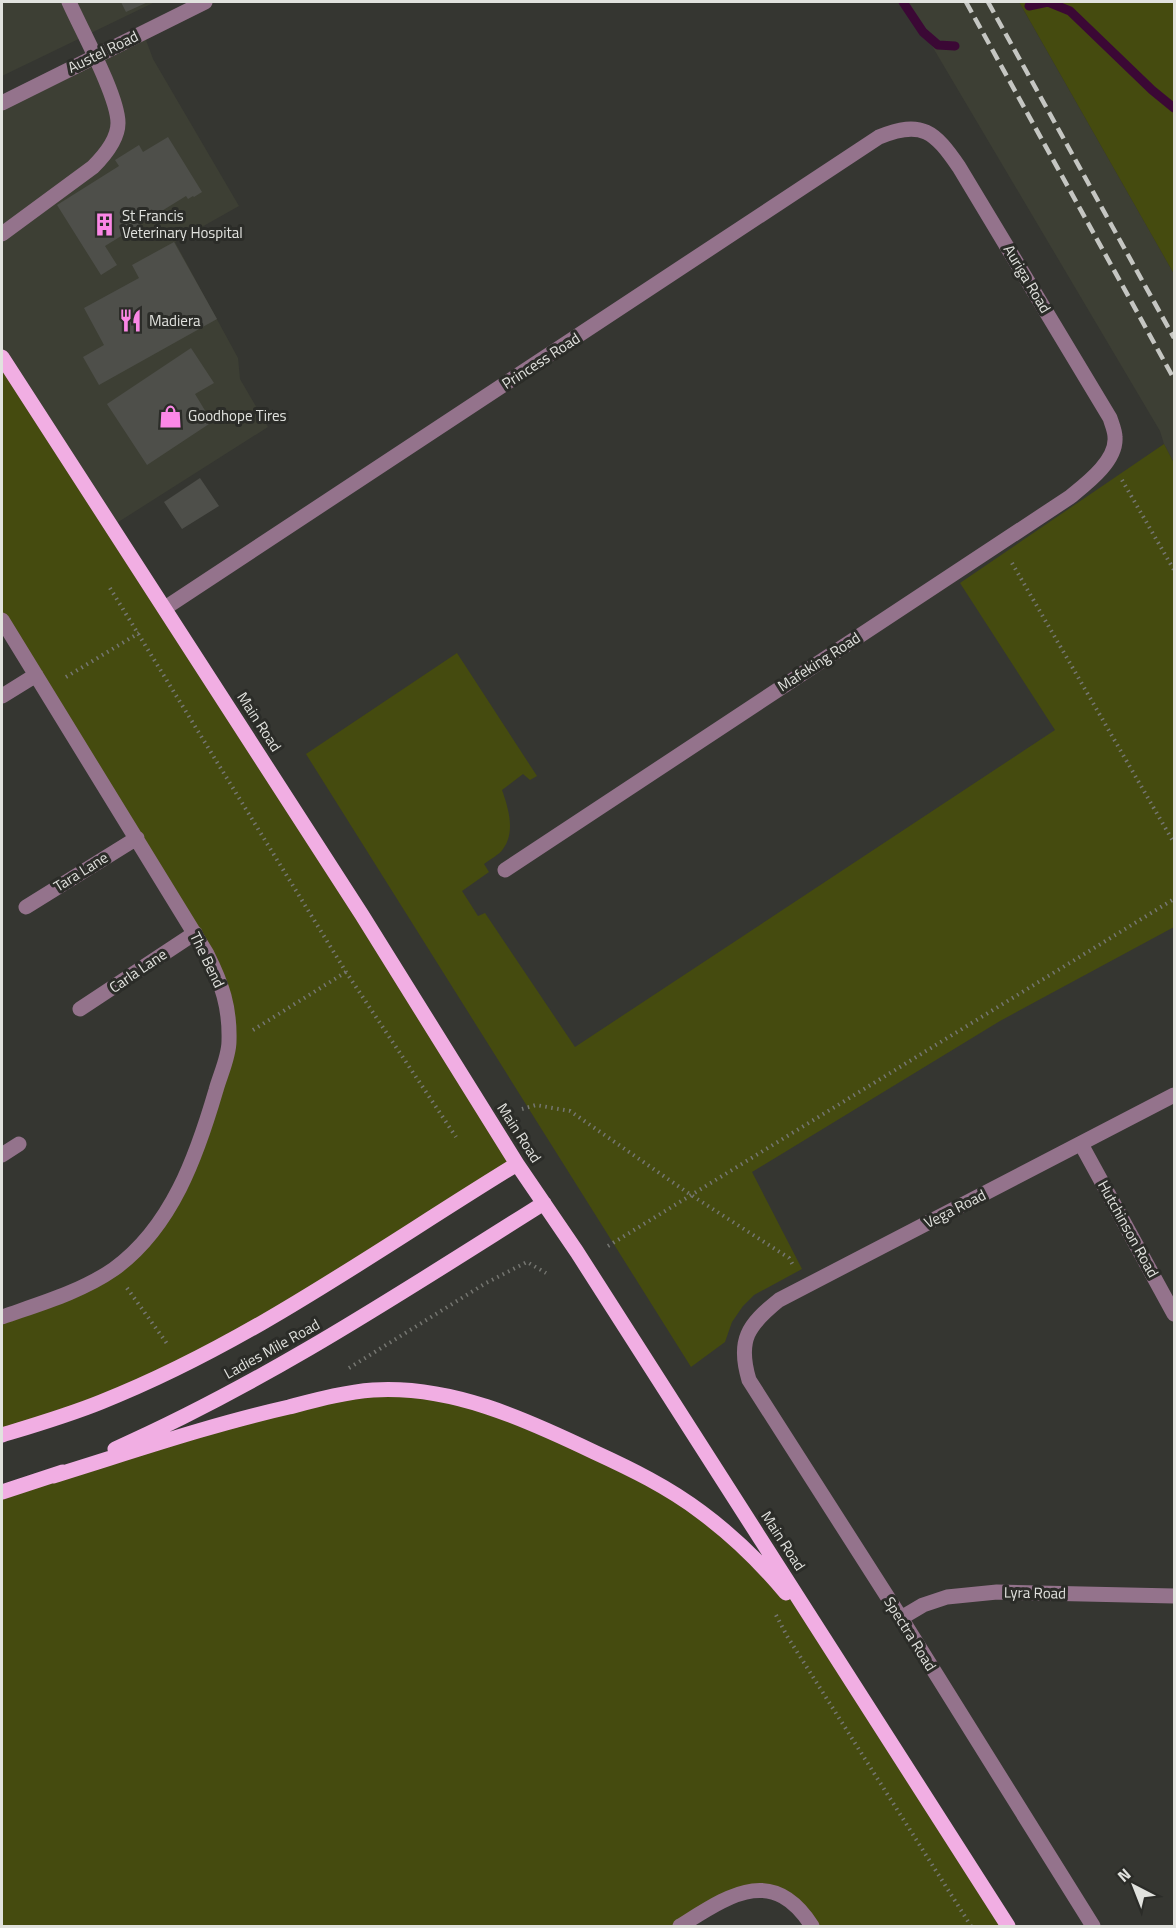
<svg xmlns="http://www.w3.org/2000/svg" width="1176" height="1928" font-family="'Titillium Web',sans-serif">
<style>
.built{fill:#3d3f34}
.green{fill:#454b0f}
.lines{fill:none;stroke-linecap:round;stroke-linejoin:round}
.stream{stroke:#3b0835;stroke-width:9}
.building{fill:#4e4f4a}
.path{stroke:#757671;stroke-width:4;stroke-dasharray:1.5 4.5;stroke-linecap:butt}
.minor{stroke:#94738c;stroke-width:15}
.major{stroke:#f1aee3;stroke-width:15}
.rail{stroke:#c5c6c2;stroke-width:4.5;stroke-dasharray:12 6;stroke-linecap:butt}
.labels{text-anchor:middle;stroke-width:6;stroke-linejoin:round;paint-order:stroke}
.street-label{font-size:15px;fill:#e1e2de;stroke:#2b2c28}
.poi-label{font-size:15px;fill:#e1e2de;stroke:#2b2c28;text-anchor:start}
</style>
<rect width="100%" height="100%" fill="#353631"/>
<path class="built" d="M2,2H155L2,76Z
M906,2H1019L1174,274V463L1164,444L1160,431Z
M143,32L153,59L239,206L175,242L238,358L240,379L268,427L112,526L2,357V103Z"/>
<path class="green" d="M1019,2H1174V274L1026,14Z
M2,361L517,1164L214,1348L2,1435V1317L113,1269L174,1200L229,1044L222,984L2,620Z
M1164,444L1174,463V927L1000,1021L752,1172L802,1269L754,1295L743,1306L732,1322L725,1342L691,1367L306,754L457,653L537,776L530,780L523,774L502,790C508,807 516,832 503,849C499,855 490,859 484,864L489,872L462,891L478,916L485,913L575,1047L1055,730L960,583Z
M337,1396L451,1397L672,1492L778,1584L828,1643L1007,1926H812L796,1907L751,1891L680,1926H2V1492Z"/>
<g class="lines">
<path class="stream" d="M903,2L923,32L938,45L955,46
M1029,6L1048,2L1070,11L1152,90L1174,108"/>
</g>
<path class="building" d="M121,2H148L126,12Z
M168,137L202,192L194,197L193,196L188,199L186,196L105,246L117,265L101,275L57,205L119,166L115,160L139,145L143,152Z
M174,242L217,319L99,385L83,357L104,345L84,308L139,278L132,265Z
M191,348L214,383L195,394L212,422L147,465L107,404Z
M200,478L219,506L182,529L164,502Z"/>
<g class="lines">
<path class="path" d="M1122,480L1174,570
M1012,563L1174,843
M110,588L346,972L456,1137
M66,677L139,633
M253,1030L346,972
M522,1109L536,1105L570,1111L691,1195L789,1258L794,1267
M608,1246L1174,899
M127,1288L168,1345
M349,1368L486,1283L527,1262L546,1273
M776,1615L787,1636L971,1926"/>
<path class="minor" d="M2,103L205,2
M2,234L93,167C104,156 118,140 118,123C118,96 81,29 69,2
M165,608L879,137C922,119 935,132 959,167L1110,418C1112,424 1115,431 1115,437C1117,461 1086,484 1070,497L505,870
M2,620L207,954C222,984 230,1007 229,1041C229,1057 220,1075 216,1090C197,1155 172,1227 114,1269C81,1292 39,1304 2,1317
M2,696L36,675
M26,907L137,838
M80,1009L195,933
M1081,1144L1174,1314
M2,1155L19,1144
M901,1618L923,1605L947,1597L997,1592L1174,1596
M680,1926C727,1897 772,1863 812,1926
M1093,1926L901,1618L749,1380C737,1340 748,1325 779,1300L1174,1095"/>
<path class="major" d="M2,357L362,915L517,1164L577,1252L1008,1926
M2,1435C35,1425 69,1415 101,1402C250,1343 381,1247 517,1164
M115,1449C266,1382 404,1291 544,1203
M53,1476C131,1452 209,1425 289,1407C316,1400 345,1392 373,1390C451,1385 525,1419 594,1452C631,1469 668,1487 701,1512C732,1535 761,1563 786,1593
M2,1492L63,1472"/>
<path class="rail" d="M966,2L1174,379
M988,2L1174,338"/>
</g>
<defs>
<symbol id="building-bare" viewBox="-9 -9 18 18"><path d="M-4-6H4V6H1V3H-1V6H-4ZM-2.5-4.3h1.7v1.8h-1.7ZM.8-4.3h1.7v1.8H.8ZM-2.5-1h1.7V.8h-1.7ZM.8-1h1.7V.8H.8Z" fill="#fb87e6" stroke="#2b2c28" stroke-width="2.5" paint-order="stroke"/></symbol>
<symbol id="restaurant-bare" viewBox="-9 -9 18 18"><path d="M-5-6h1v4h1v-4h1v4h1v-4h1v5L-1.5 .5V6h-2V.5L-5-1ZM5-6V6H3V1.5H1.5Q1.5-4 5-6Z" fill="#fb87e6" stroke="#2b2c28" stroke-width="2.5" paint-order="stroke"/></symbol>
<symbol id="shop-bare" viewBox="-9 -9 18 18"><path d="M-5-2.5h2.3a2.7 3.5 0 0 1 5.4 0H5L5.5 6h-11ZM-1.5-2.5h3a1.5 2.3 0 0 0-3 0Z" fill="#fb87e6" stroke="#2b2c28" stroke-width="2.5" paint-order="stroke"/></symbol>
</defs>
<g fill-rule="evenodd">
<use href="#building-bare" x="88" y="208" width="33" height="33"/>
<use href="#restaurant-bare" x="114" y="304" width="33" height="33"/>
<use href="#shop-bare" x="154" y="400" width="33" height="33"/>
</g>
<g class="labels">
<g class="street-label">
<text transform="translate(103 52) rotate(-26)" y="5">Austel Road</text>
<text transform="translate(1027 279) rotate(59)" y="5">Auriga Road</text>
<text transform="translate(541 361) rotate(-33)" y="5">Princess Road</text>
<text transform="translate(819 662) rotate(-33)" y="5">Mafeking Road</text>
<text transform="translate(259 722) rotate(57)" y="5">Main Road</text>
<text transform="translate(81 872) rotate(-32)" y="5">Tara Lane</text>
<text transform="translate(207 960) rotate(64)" y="5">The Bend</text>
<text transform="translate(138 971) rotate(-34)" y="5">Carla Lane</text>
<text transform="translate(519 1133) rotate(57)" y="5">Main Road</text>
<text transform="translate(955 1209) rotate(-27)" y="5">Vega Road</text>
<text transform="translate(1128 1229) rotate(61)" y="5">Hutchinson Road</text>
<text transform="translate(272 1349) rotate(-29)" y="5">Ladies Mile Road</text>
<text transform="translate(783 1541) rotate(57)" y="5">Main Road</text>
<text transform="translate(1035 1593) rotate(1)" y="5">Lyra Road</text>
<text transform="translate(910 1634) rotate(58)" y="5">Spectra Road</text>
</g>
<g class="poi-label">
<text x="122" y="221">St Francis<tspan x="122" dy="17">Veterinary Hospital</tspan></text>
<text x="149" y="326">Madiera</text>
<text x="188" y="421">Goodhope Tires</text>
</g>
</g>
<rect width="1176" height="1928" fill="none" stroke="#e1e2de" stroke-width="6"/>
<g transform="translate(1134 1886) rotate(318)" stroke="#2b2c28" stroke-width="4.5" paint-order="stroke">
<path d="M0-4.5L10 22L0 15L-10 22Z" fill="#e1e2de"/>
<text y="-9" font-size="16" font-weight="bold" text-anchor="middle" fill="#e1e2de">N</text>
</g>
</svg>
